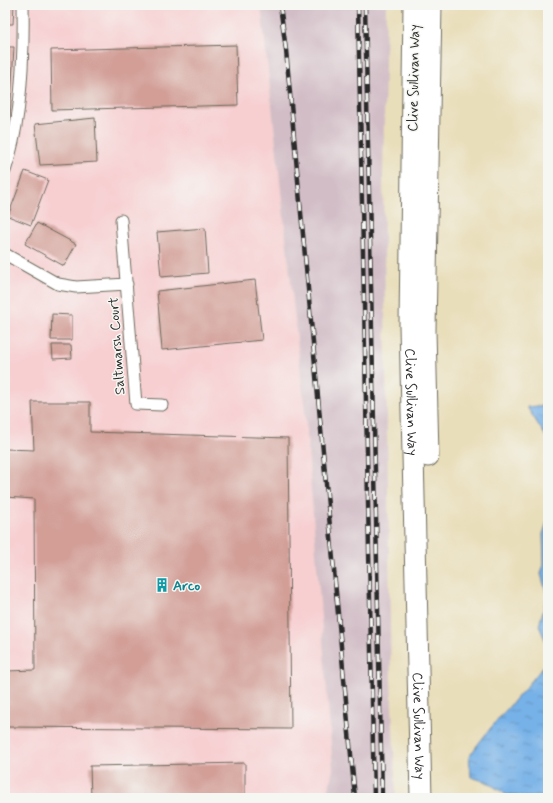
<svg xmlns="http://www.w3.org/2000/svg" width="553" height="803" font-family="Mynerve,sans-serif">
<style>
.built{fill:#f7cfd1}
.railway{fill:#d2bdc6}
.water{fill:url(#water-ripples);stroke:#506e89}
.building{fill:#d29e96}
.lines{fill:none;stroke-linecap:round;stroke-linejoin:round}
.street-casing{stroke:#6e6a5d;stroke-width:13}
.highway-casing{stroke:#6e6a5d;stroke-width:23}
.street{stroke:#fff;stroke-width:11}
.highway{stroke:#fff;stroke-width:21}
.rail-casing{stroke:#2b2b2b;stroke-width:4.5}
.rail{stroke:#f6f6f2;stroke-width:3;stroke-dasharray:9;stroke-linecap:butt}
.labels{text-anchor:middle;stroke-width:3;stroke-linejoin:round;paint-order:stroke}
.street-label{font-size:14px;fill:#2b2b2b;stroke:#f6f6f2}
.culture-label{font-size:14px;font-weight:bold;fill:#0d838f;stroke:#f6f6f2;text-anchor:start}
</style>
<defs>
<pattern id="water-ripples" width="26" height="14" patternUnits="userSpaceOnUse"><rect width="26" height="14" fill="#76b1e7"/><path d="M2 4q2-2 4 0t4 0M15 11q2-2 4 0t4 0" fill="none" stroke="#6190bb"/></pattern>
</defs>
<rect width="100%" height="100%" fill="#f6f6f2"/>
<filter id="ink" filterUnits="userSpaceOnUse"><feTurbulence type="fractalNoise" baseFrequency=".025" numOctaves="2"/><feDisplacementMap in="SourceGraphic" scale="8" xChannelSelector="R" yChannelSelector="G"/><feConvolveMatrix kernelMatrix="1 2 1 2 8 2 1 2 1" color-interpolation-filters="sRGB"/></filter>
<filter id="wash" filterUnits="userSpaceOnUse"><feTurbulence type="fractalNoise" baseFrequency=".012" numOctaves="4" result="noise"/><feDisplacementMap in="SourceGraphic" scale="16" xChannelSelector="R" yChannelSelector="G"/><feGaussianBlur stdDeviation="0.9" result="paint"/><feColorMatrix in="noise" values="0 0 0 0 0 0 0 0 0 0 0 0 0 0 0 0 0 1.4 0 .05"/><feComposite in="paint" operator="in"/></filter>
<g filter="url(#wash)">
<rect width="100%" height="100%" fill="#e9deba"/>
<path class="built" d="M5,5H261L305,412L333,769L327,798H5Z"/>
<path class="railway" d="M261,5H386L383,179L391,681L396,798H327L333,769L305,412Z"/>
<path class="water" d="M548,405V440L527,407Z
M548,519V646L539,626L547,595L541,574L544,563L543,534Z
M548,660V798H514L508,796L487,782L471,777L469,757C492,722 523,694 548,660Z"/>
<g id="blocks">
<path class="building" d="M5,5H14L13,24H5Z
M236,45L238,105L52,110L51,50Z
M5,47H14L10,118H5Z
M95,118L97,162L40,165L35,124Z
M25,171L48,180L31,225L8,216Z
M37,223L76,244L64,266L25,244Z
M205,228L208,273L161,277L157,232Z
M255,280L262,340L162,350L157,291Z
M52,314L72,315V340H51Z
M52,345H71L72,358L53,359Z
M32,402H90V432L288,438L291,729L5,727L7,671L35,670L34,499L5,497V449L34,450Z
M245,763V798H91L90,766Z"/>
</g>
</g>
<g filter="url(#ink)">
<use href="#blocks" fill-opacity="0" stroke="#6e6a5d" stroke-width="1"/>
<g class="lines">
<defs>
<path id="street" d="M5,171C22,121 24,58 23,5
M121,220L136,404L162,405
M5,254L58,284L76,287L127,284"/>
<g id="highway">
<path id="s1" d="M414,5L410,325L421,798"/>
<path d="M428,456L425,330L431,5"/>
</g>
</defs>
<use href="#street" class="street-casing"/>
<use href="#highway" class="highway-casing"/>
<use href="#street" class="street"/>
<use href="#highway" class="highway"/>
<defs>
<path id="rail" d="M280,5L286,50L355,798
M358,5L374,798
M365,5L382,798"/>
</defs>
<use href="#rail" class="rail-casing"/>
<use href="#rail" class="rail"/>
</g>
</g>
<defs>
<symbol id="building-bare" viewBox="-9 -9 18 18"><path d="M-4-6H4V6H1V3H-1V6H-4ZM-2.5-4.3h1.7v1.8h-1.7ZM.8-4.3h1.7v1.8H.8ZM-2.5-1h1.7V.8h-1.7ZM.8-1h1.7V.8H.8Z" fill="#0f9aa8" stroke="#f6f6f2" stroke-width="2.5" paint-order="stroke"/></symbol>
</defs>
<g fill-rule="evenodd">
<use href="#building-bare" x="152" y="575" width="20" height="20"/>
</g>
<g class="labels">
<g class="street-label">
<text transform="translate(413 78) rotate(-89)" y="5">Clive Sullivan Way</text>
<text transform="translate(116 346) rotate(-94)" y="5">Saltmarsh Court</text>
<text dy="5" stroke="none"><textPath href="#s1" startOffset="397">Clive Sullivan Way</textPath></text>
<text dy="5" stroke="none"><textPath href="#s1" startOffset="721">Clive Sullivan Way</textPath></text>
</g>
<g class="culture-label">
<text x="173" y="590">Arco</text>
</g>
</g>
<rect width="553" height="803" fill="none" stroke="#f6f6f2" stroke-width="20"/>
</svg>
